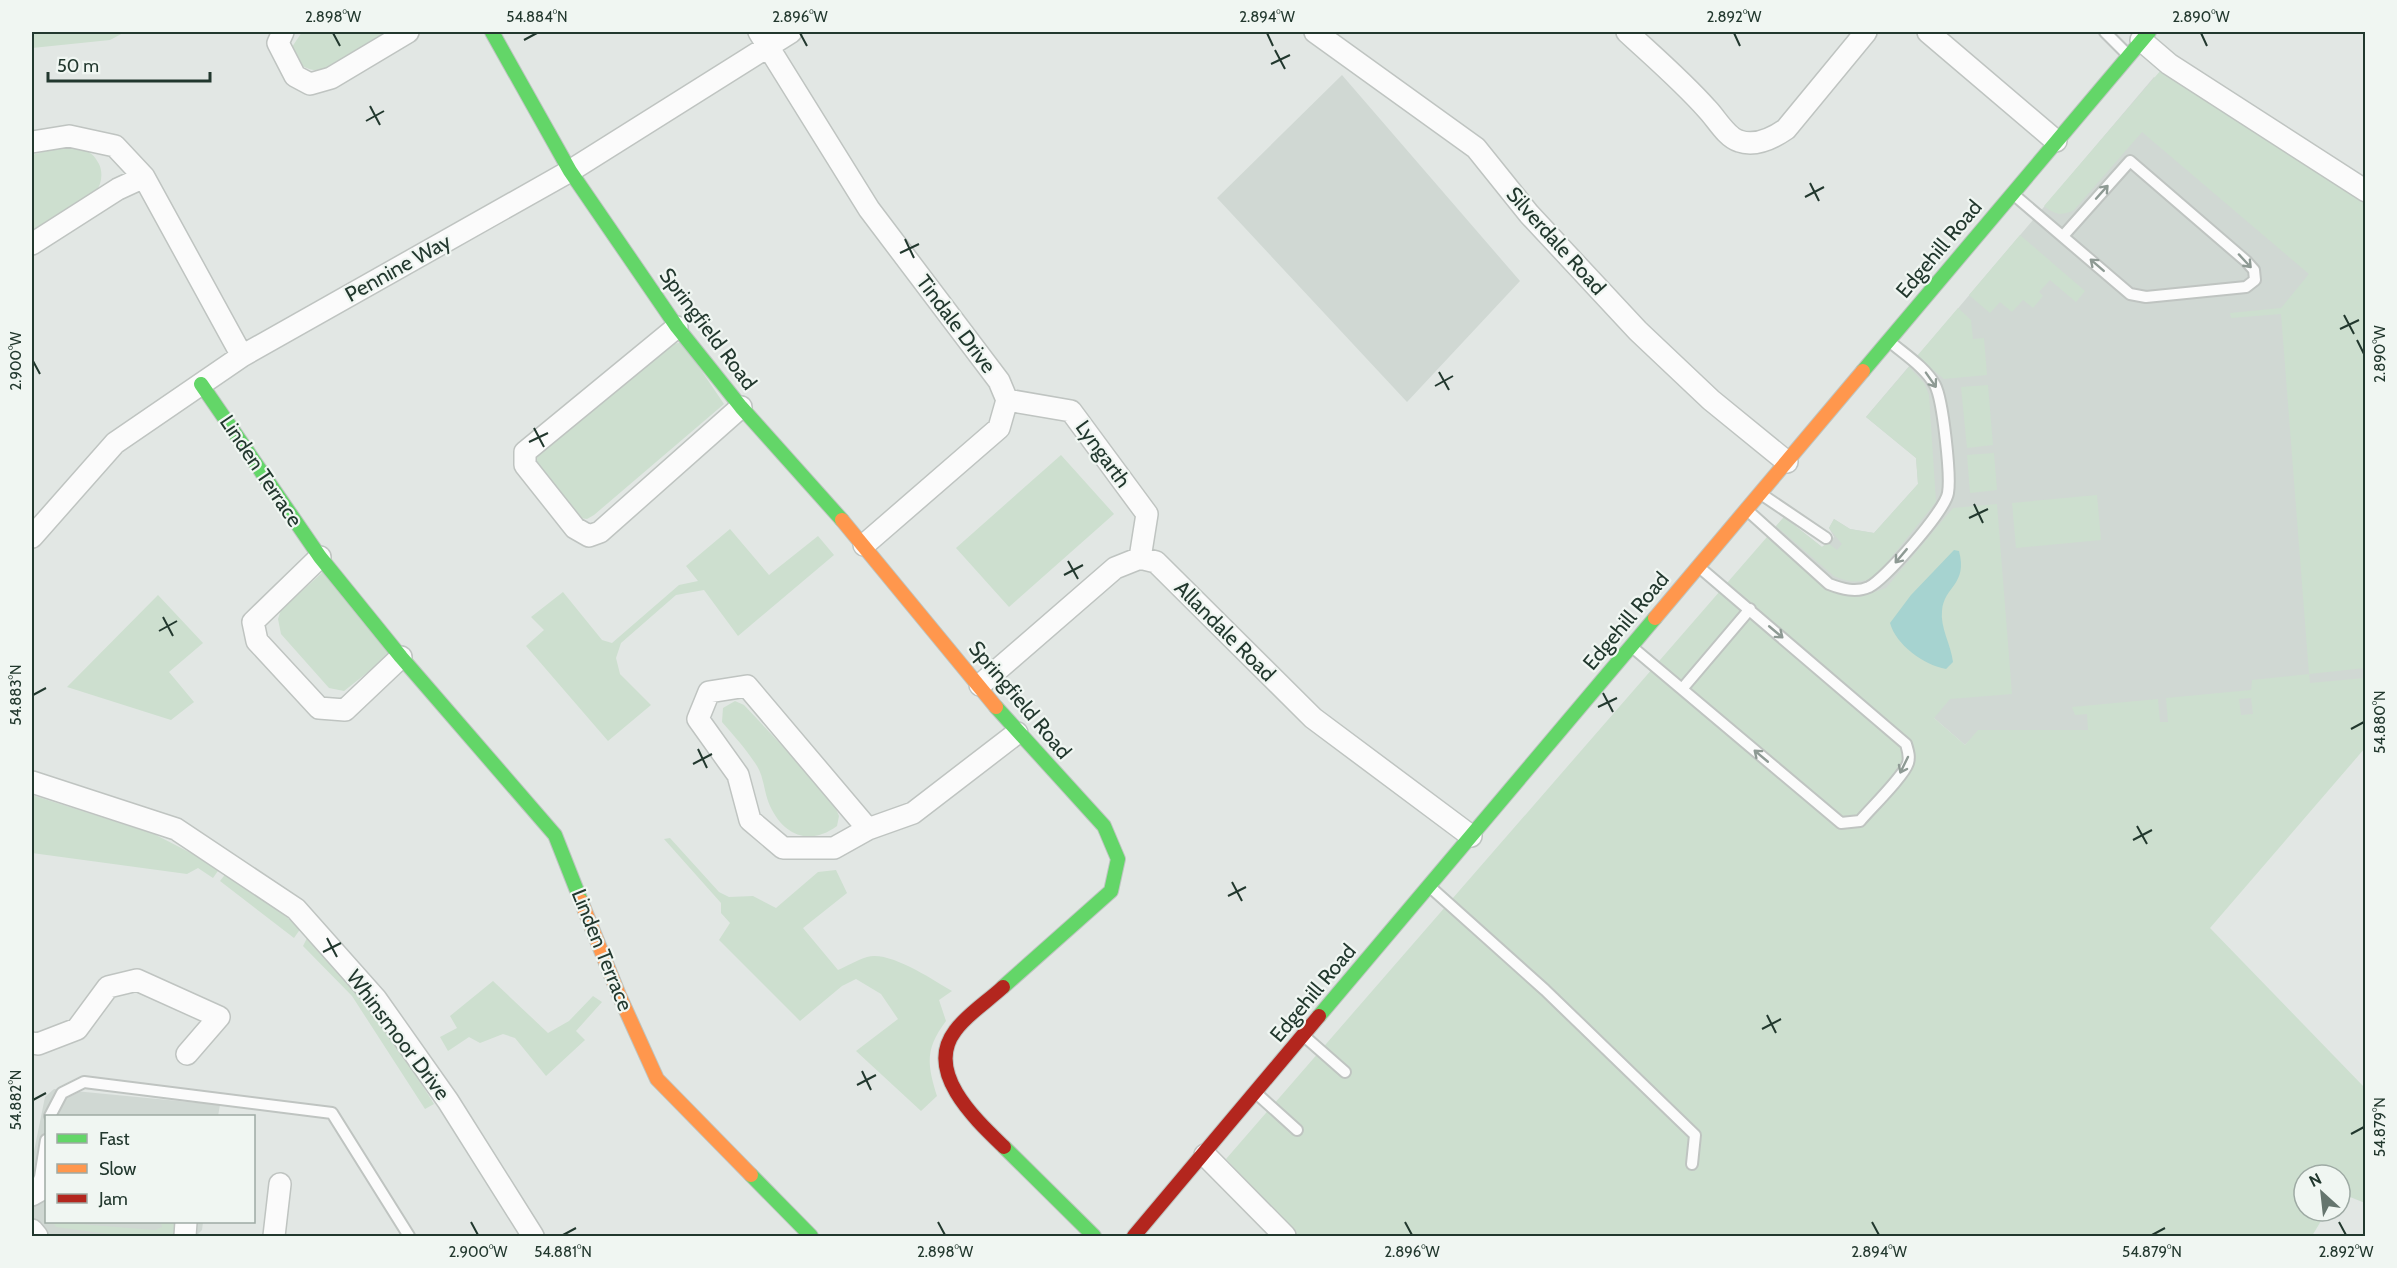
<svg xmlns="http://www.w3.org/2000/svg" width="2397" height="1268" font-family="Cabin,sans-serif">
<style>
.built{fill:#d0d8d3}
.green{fill:#cddfcf;fill-rule:evenodd}
.water{fill:#a6d3d0}
.lines{fill:none;stroke-linecap:round;stroke-linejoin:round}
.lane-casing{stroke:#bfc4c1;stroke-width:14}
.street-casing{stroke:#bfc4c1;stroke-width:24}
.fast-casing{stroke:#bec5c1;stroke-width:16}
.slow-casing{stroke:#bec5c1;stroke-width:16}
.jam-casing{stroke:#bec5c1;stroke-width:16}
.lane{stroke:#fbfbfb;stroke-width:10}
.street{stroke:#fbfbfb;stroke-width:21}
.fast{stroke:#63d668;stroke-width:14}
.slow{stroke:#ff974d;stroke-width:14}
.jam{stroke:#b3261e;stroke-width:14}
.oneway{stroke:#8e9a94}
.ticks{fill:none;stroke:#22382e;stroke-width:2}
.labels{text-anchor:middle;stroke-width:4.5;stroke-linejoin:round;paint-order:stroke}
.street-label{font-size:21px;fill:#22382e;stroke:#f0f6f2}
.neatline{fill:none;stroke:#22382e;stroke-width:2}
.ticks-label{font-size:15px;text-anchor:middle;fill:#22382e}
</style>
<rect width="100%" height="100%" fill="#e2e7e4"/>
<path class="built" d="M1342,75L1520,281L1407,402L1217,198Z
M2154,77L2365,236V748L1979,731L1965,745L1934,718L1767,537L1784,517L1822,547L1834,537L1829,528L1834,519L1850,529L1874,533L1918,484L1916,458L1866,417Z
M54,1089L220,1105L218,1116H46V1222H203L202,1230L196,1236H32V1161L45,1097Z"/>
<path class="green" d="M32,32H125L110,40L32,48Z
M302,32H387C370,41 332,71 314,70C305,69 300,64 293,59L292,47Z
M2161,70L2365,204V668L2309,674L2310,683L2365,678V748L2210,928L2365,1088V1203L2340,1193V1175H2304V1211H2327L2312,1236H1298L1226,1159L1767,537L1831,591L1860,597L1886,588L1953,508L1997,504L2012,694L1950,699L1934,718L1965,745L1978,730H2088L2087,714L2075,715L2072,707L2158,699L2160,722H2168L2166,698L2251,690L2252,680L2309,674L2281,314L2231,318L2230,313L2281,308L2309,274L2142,132L2074,210C2062,216 2055,215 2044,206ZM2251,698L2253,714L2241,715L2239,699Z
M64,146C80,148 91,148 99,164C103,172 102,184 96,191C87,202 46,224 32,233V155Z
M2020,235L2085,291L2076,302L2050,280L2039,292L2043,296L2033,308L2023,300L2012,312L2000,302L1990,313L1969,295Z
M1958,308L1971,320L1973,339L1984,338L1987,375L1944,379L1917,356Z
M682,342L724,404L594,515L587,519L579,518L537,464L535,457L670,345Z
M1909,367L1924,383L1929,395L1936,502L1877,575C1863,584 1849,583 1834,576L1776,526L1784,517L1822,547L1828,543L1837,550L1842,544L1829,528L1834,519L1850,529L1874,533L1918,484L1916,458L1866,417Z
M1988,385L1993,445L1967,448L1961,387Z
M1994,453L1997,490L1970,493L1967,455Z
M1061,455L1114,514L1009,607L956,548Z
M2097,495L2101,540L2016,548L2012,503Z
M730,529L769,575L818,536L834,555L738,636L704,590L676,595L621,643L616,658L620,674L651,705L608,741L526,646L544,630L531,617L563,592L602,640L612,643L679,585L698,581L686,566Z
M324,571L389,651L382,661L344,691L329,688L281,634L278,619L281,610Z
M158,595L203,643L169,672L194,702L171,720L67,687Z
M735,701L744,705L832,799L839,816L837,826C810,846 784,836 770,806C764,793 764,777 757,766C747,750 734,736 722,722L723,708Z
M32,795L154,834L220,868L213,878L198,868L187,874L32,853Z
M670,838L719,892L729,897L753,896L776,908L818,872L836,870L847,893L803,928L838,970C847,966 857,960 867,957C889,950 933,980 952,991L939,1000L946,1021C925,1049 927,1064 937,1096L921,1111L856,1051L898,1019L881,994L856,979L842,986L800,1021L719,940L730,923L721,913V903L664,839Z
M227,872L301,928L294,938L220,881Z
M308,936C359,985 397,1044 434,1104L425,1109L352,996L303,946Z
M493,981L548,1033L569,1021L593,996L602,1002L576,1031L585,1040L546,1076L515,1038L503,1034L480,1043L469,1037L448,1051L440,1037L457,1028L450,1016Z
M53,1222L155,1230L162,1227L161,1222H173L175,1231L171,1236H124L56,1227Z"/>
<path class="water" d="M1954,550L1959,551C1968,585 1944,586 1942,611C1940,627 1951,645 1953,662L1946,669C1924,665 1896,645 1890,623L1911,595Z"/>
<g class="lines">
<defs>
<path id="lane" d="M2105,32L2128,55
M2013,194L2130,294L2146,297L2246,287L2255,280L2254,270L2246,261L2130,161L2063,236
M1761,494L1826,538
M1747,510L1829,584C1842,589 1856,593 1869,587C1885,579 1945,511 1948,493C1951,476 1943,400 1935,385C1925,367 1904,354 1889,341
M1632,647L1841,823L1860,821C1870,809 1904,776 1908,763C1910,756 1908,751 1906,744L1699,567
M1682,689L1750,609
M1429,886L1545,990L1695,1135L1692,1164
M1304,1036L1345,1072
M1256,1093L1297,1130
M50,1116L62,1093L84,1082L332,1113L409,1236
M34,1190L40,1177L46,1140"/>
<path id="street" d="M283,32L278,43L295,76L310,84L331,78L408,32
M759,32L869,209L999,381L1007,400L999,428L864,545
M1315,32L1476,148L1529,214L1638,331L1711,400L1787,462
M1627,32C1654,57 1682,81 1707,109C1716,118 1726,137 1739,141C1756,147 1773,138 1786,129L1866,32
M1928,32L2056,141
M2141,40L2169,64L2366,191
M32,142L69,136L115,146L144,177L242,356
M32,244L118,189L144,177
M677,327L525,452V465L575,528L589,536L600,532L741,407
M1007,400L1071,411L1147,514L1140,558
M32,537L115,443L242,356L570,171L791,32
M320,557L253,622L257,641L319,708L345,710L401,657
M980,685L1115,568L1140,558L1156,562L1313,718L1471,836
M32,782L176,829L296,909L376,999L448,1101L533,1236
M868,829L747,686L709,692L698,719L738,775L750,820L783,848H834L868,829L913,813L1017,733
M32,1043L38,1044L77,1029L108,987L137,980L219,1017L187,1054
M1205,1155L1285,1236
M32,1195L46,1187
M32,1230L37,1236
M185,1236L186,1222
M274,1236L280,1184"/>
<path id="fast" d="M492,32L570,171L677,327L741,407L842,520
M1863,371L2149,32
M201,384L320,557L401,657L555,835L581,901
M996,707L1104,826L1118,859L1111,891L1003,987
M1319,1016L1655,618
M1004,1147L1094,1236
M751,1175L811,1236"/>
<path id="slow" d="M842,520L996,707
M1655,618L1863,371
M581,901L619,995L657,1079L751,1175"/>
<path id="jam" d="M1003,987C988,1001 966,1015 955,1031C924,1072 976,1120 1004,1147
M1134,1236L1319,1016"/>
</defs>
<use href="#lane" class="lane-casing"/>
<use href="#street" class="street-casing"/>
<use href="#fast" class="fast-casing"/>
<use href="#slow" class="slow-casing"/>
<use href="#jam" class="jam-casing"/>
<use href="#lane" class="lane"/>
<use href="#street" class="street"/>
<use href="#fast" class="fast"/>
<use href="#slow" class="slow"/>
<use href="#jam" class="jam"/>
</g>
<defs><path id="oneway-shaft" d="M-6 0H5M1.5-3L5.5 0L1.5 3" fill="none" stroke-width="1.6" stroke-linecap="round" stroke-linejoin="round" transform="scale(1.5)"/></defs>
<g class="oneway">
<use href="#oneway-shaft" transform="translate(2102 192) rotate(-48)"/>
<use href="#oneway-shaft" transform="translate(2245 261) rotate(47)"/>
<use href="#oneway-shaft" transform="translate(2097 265) rotate(-139)"/>
<use href="#oneway-shaft" transform="translate(1931 380) rotate(55)"/>
<use href="#oneway-shaft" transform="translate(1901 556) rotate(130)"/>
<use href="#oneway-shaft" transform="translate(1776 632) rotate(40)"/>
<use href="#oneway-shaft" transform="translate(1761 756) rotate(-140)"/>
<use href="#oneway-shaft" transform="translate(1904 765) rotate(116)"/>
</g>
<path class="ticks" d="M333,33L340,46M800,33L807,46M1267,33L1273,46M1734,33L1740,46M2201,33L2207,46M524,40L537,33M1275,50L1285,69M1271,64L1290,55M370,106L380,125M366,121L384,111M1810,183L1819,201M1805,197L1824,187M905,239L914,258M900,253L919,244M2344,315L2354,334M2340,329L2359,320M2357,340L2364,354M33,361L40,374M1439,372L1449,390M1435,386L1453,376M534,428L544,447M529,442L548,433M1974,504L1983,523M1969,518L1988,509M1068,561L1078,579M1064,575L1083,565M163,617L173,636M159,631L177,621M1603,693L1613,712M33,695L46,688M1598,707L1617,698M2351,729L2364,722M698,749L707,768M693,764L712,754M2137,826L2147,844M2133,840L2152,830M1232,882L1242,901M1228,896L1246,887M327,938L337,957M323,952L341,943M1767,1015L1776,1033M1762,1029L1781,1019M862,1071L871,1090M857,1085L876,1075M33,1100L46,1093M2351,1134L2364,1127M471,1222L478,1235M938,1222L945,1235M1405,1222L1412,1235M1872,1222L1879,1235M2339,1222L2346,1235M563,1235L576,1228M2152,1235L2165,1228"/>
<g class="labels">
<g class="street-label">
<text transform="translate(1556 241) rotate(48)" y="7">Silverdale Road</text>
<text transform="translate(1939 249) rotate(-50)" y="7">Edgehill Road</text>
<text transform="translate(398 268) rotate(-29)" y="7">Pennine Way</text>
<text transform="translate(956 324) rotate(53)" y="7">Tindale Drive</text>
<text transform="translate(708 329) rotate(53)" y="7">Springfield Road</text>
<text transform="translate(1103 454) rotate(54)" y="7">Lyngarth</text>
<text transform="translate(261 471) rotate(56)" y="7">Linden Terrace</text>
<text transform="translate(1626 621) rotate(-50)" y="7">Edgehill Road</text>
<text transform="translate(1225 631) rotate(45)" y="7">Allandale Road</text>
<text transform="translate(1020 700) rotate(50)" y="7">Springfield Road</text>
<text transform="translate(602 950) rotate(68)" y="7">Linden Terrace</text>
<text transform="translate(1313 993) rotate(-50)" y="7">Edgehill Road</text>
<text transform="translate(398 1035) rotate(53)" y="7">Whinsmoor Drive</text>
</g>
</g>
<rect width="2397" height="1268" fill="none" stroke="#f0f6f2" stroke-width="66"/>
<rect x="45" y="1115" width="210" height="108" fill="#f0f6f2" stroke="#9eaaa4" stroke-width="1.5"/>
<rect x="57" y="1134" width="30" height="9" fill="#63d668" stroke="#9eaaa4" stroke-width="1.5"/>
<text x="99" y="1145" font-size="18" fill="#22382e">Fast</text>
<rect x="57" y="1164" width="30" height="9" fill="#ff974d" stroke="#9eaaa4" stroke-width="1.5"/>
<text x="99" y="1175" font-size="18" fill="#22382e">Slow</text>
<rect x="57" y="1194" width="30" height="9" fill="#b3261e" stroke="#9eaaa4" stroke-width="1.5"/>
<text x="99" y="1205" font-size="18" fill="#22382e">Jam</text>
<g transform="translate(2322 1193) rotate(333)"><circle r="28" fill="#f0f6f2" stroke="#9eaaa4" stroke-width="1.5"/>
<path d="M0-4.5L10 22L0 15L-10 22Z" fill="#65756e"/>
<text y="-9" font-size="16" font-weight="bold" text-anchor="middle" fill="#22382e">N</text>
</g>
<path d="M48 72v9h162v-9" fill="none" stroke="#22382e" stroke-width="3"/>
<text x="57" y="72" font-size="18" fill="#22382e" stroke="#f0f6f2" stroke-width="4.5" paint-order="stroke">50 m</text>
<rect x="33" y="33" width="2331" height="1202" class="neatline"/>
<g class="ticks-label">
<text x="333" y="22">2.898°W</text>
<text x="537" y="22">54.884°N</text>
<text x="800" y="22">2.896°W</text>
<text x="1267" y="22">2.894°W</text>
<text x="1734" y="22">2.892°W</text>
<text x="2201" y="22">2.890°W</text>
<text transform="translate(2380 354) rotate(-90)" y="5">2.890°W</text>
<text transform="translate(16 361) rotate(-90)" y="5">2.900°W</text>
<text transform="translate(16 695) rotate(-90)" y="5">54.883°N</text>
<text transform="translate(2380 722) rotate(-90)" y="5">54.880°N</text>
<text transform="translate(16 1100) rotate(-90)" y="5">54.882°N</text>
<text transform="translate(2380 1127) rotate(-90)" y="5">54.879°N</text>
<text x="478" y="1257">2.900°W</text>
<text x="563" y="1257">54.881°N</text>
<text x="945" y="1257">2.898°W</text>
<text x="1412" y="1257">2.896°W</text>
<text x="1879" y="1257">2.894°W</text>
<text x="2152" y="1257">54.879°N</text>
<text x="2346" y="1257">2.892°W</text>
</g>
</svg>
